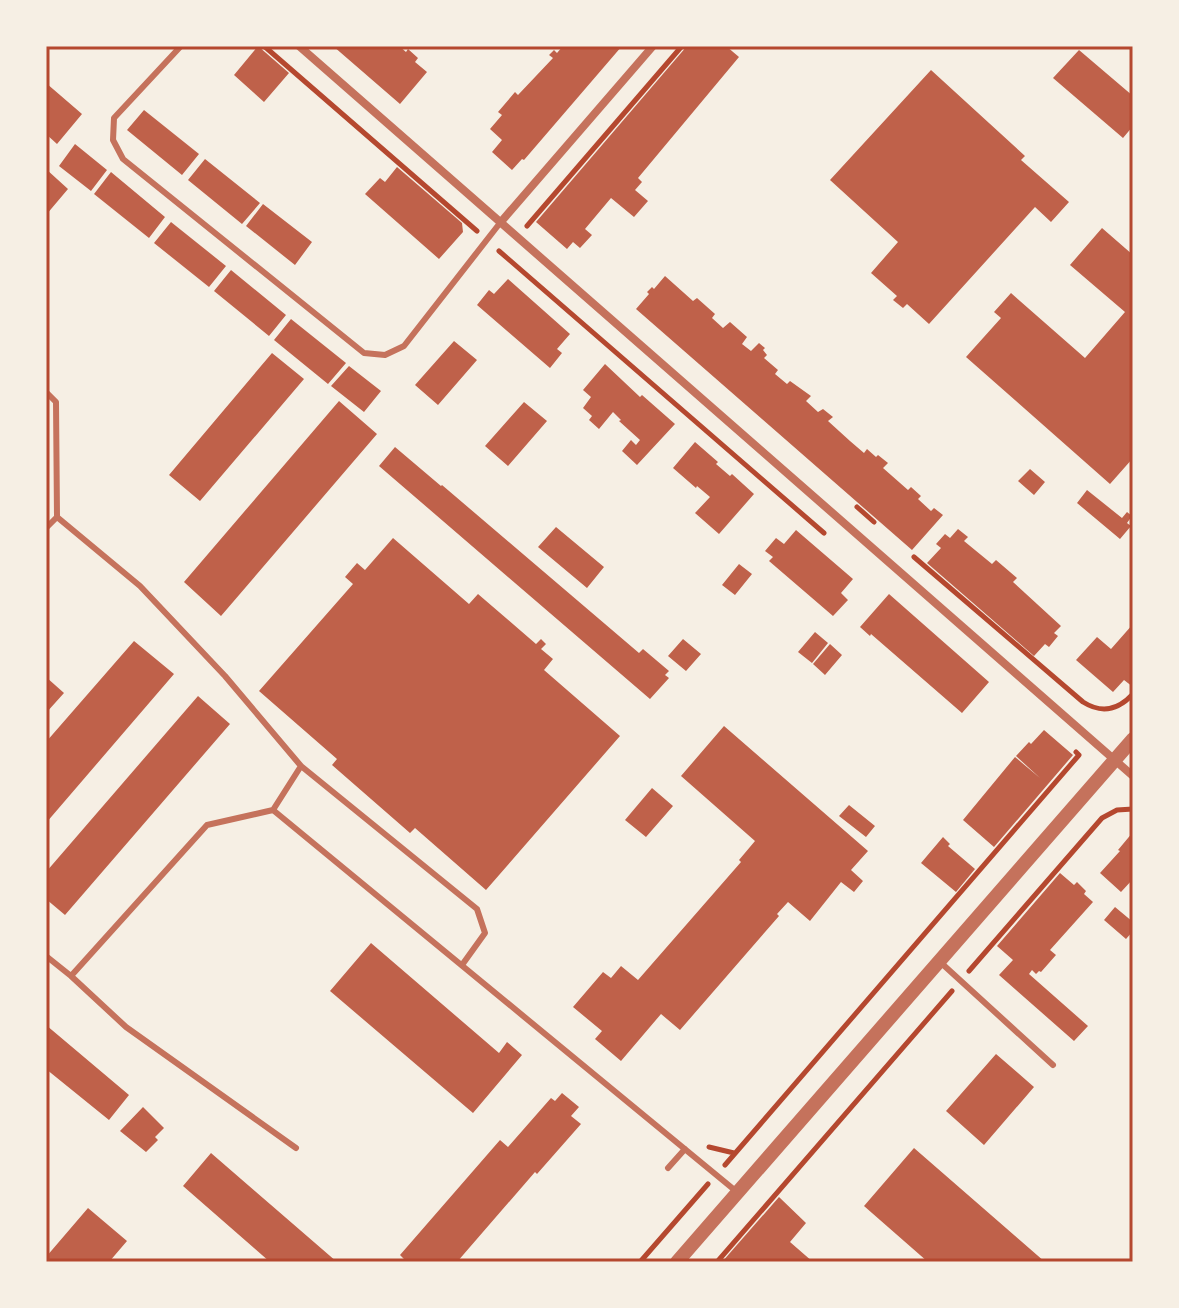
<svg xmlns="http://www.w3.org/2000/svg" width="1179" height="1308" font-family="'Exo 2',sans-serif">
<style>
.building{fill:#bf614a}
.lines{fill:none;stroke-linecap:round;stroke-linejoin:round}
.path{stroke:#b5482f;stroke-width:5}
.service{stroke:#c5725c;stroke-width:6}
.minor{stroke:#c5725c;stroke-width:8}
.tertiary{stroke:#c5725c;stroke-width:14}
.neatline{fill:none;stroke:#b5482f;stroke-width:3}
</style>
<rect width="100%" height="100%" fill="#f6efe4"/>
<path class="building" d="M258,46L289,73L264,102L234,75Z
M333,46H399L406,52L408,49L418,58L415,62L427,72L400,104Z
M563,46H622L524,160L522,159L512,170L492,152L502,140L490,129L502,115L498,112L515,92L518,95L553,58L549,55L554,50L557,53Z
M687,46H726L739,57L638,178L642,182L635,190L648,201L634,217L611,198L585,229L592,235L580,248L573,242L567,249L536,222Z
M1079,50L1133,96V126L1123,138L1053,78Z
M931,70L1025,156L1021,160L1069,202L1051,222L1035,207L929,324L907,304L903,308L893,300L897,296L871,273L898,242L830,180Z
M46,83L82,114L57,144L46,134Z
M144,110L199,154L182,175L127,130Z
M75,144L107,170L91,191L59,166Z
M205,159L260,203L242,224L188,180Z
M397,167L462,223L463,232L439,259L365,194L380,178L385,182Z
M46,169L68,189L46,215Z
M111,172L165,217L149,238L94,194Z
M263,204L312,242L295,265L246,226Z
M171,222L226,266L209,287L154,243Z
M1102,228L1133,255V458L1110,484L966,357L1001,318L994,312L1011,293L1085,358L1125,312L1070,265Z
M231,270L286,315L269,336L214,291Z
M665,276L693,301L697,298L715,314L712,318L723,328L730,322L747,337L742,344L751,351L759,343L765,348L763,350L767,355L764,358L778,370L775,374L787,384L790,381L811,396L806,401L818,412L823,409L833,417L828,421L850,441L864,453L867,449L876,457L878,455L888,463L883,468L908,490L911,487L921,496L918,499L931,511L934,508L943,515L912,550L636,309L649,294L647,292L652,287L654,289Z
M508,279L570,334L557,349L562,353L550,368L477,305L489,290L494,294Z
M291,319L346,363L328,384L274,340Z
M454,341L477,360L438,405L415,385Z
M272,353L304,379L200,501L169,475Z
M605,364L640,397L642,395L675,424L637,465L622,451L631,440L636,445L640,440L619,421L621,420L613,412L599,429L589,420L592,416L583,408L591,397L583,390Z
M349,366L381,391L364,412L331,386Z
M339,401L377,434L221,616L184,582Z
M524,402L547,421L508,466L485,446Z
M695,442L718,462L716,464L730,476L732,474L754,494L719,534L695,513L710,497L697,486L696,488L673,468Z
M395,447L441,486L442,485L639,653L643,649L669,671L665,675L669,678L650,699L379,466Z
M1030,469L1045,482L1034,495L1018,481Z
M1087,490L1122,518L1127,512L1132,516L1127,523L1131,526L1120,539L1077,503Z
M556,527L604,567L587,588L538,547Z
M958,529L968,537L964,541L992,564L996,560L1017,578L1013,582L1061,626L1054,633L1058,636L1049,647L1045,644L1034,656L927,563L941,548L936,544L945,534L950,538Z
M796,530L853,579L841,593L848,600L833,616L769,561L773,557L765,551L776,538L784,544Z
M393,538L469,604L478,594L536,644L541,639L546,644L541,649L553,659L544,670L620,736L486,890L415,828L410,833L332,765L337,759L259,691L353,584L345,577L357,563L365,570Z
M739,564L752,574L735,595L722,585Z
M889,594L989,682L962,713L871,634L870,636L860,627Z
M1133,624V687L1124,680L1113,692L1076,660L1097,637L1111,649Z
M815,632L828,643L812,663L798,652Z
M683,639L701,654L686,671L668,656Z
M134,641L174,674L46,823V742Z
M830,644L842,655L825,675L813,664Z
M46,677L64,693L46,713Z
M198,696L230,724L65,915L46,899V872Z
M724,726L868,851L851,870L863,881L854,892L841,882L810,921L788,902L777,914L779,916L680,1030L661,1014L621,1061L595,1039L602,1031L573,1007L603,972L611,978L621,966L638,980L741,862L739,860L755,841L681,776Z
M1044,730L1073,755L994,847L963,820L1015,757L1040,778L1016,756L1029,742L1031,744Z
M652,788L673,806L646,837L625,820Z
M849,805L875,826L866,837L839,816Z
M1133,832V879L1121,892L1100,873L1120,851L1118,850Z
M943,837L950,844L948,846L975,869L956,892L921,863Z
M1060,873L1074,885L1077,882L1086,891L1084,894L1093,902L1050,950L1056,955L1041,972L1039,971L1036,974L1032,970L1029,974L1088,1026L1074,1041L999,975L1013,960L997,946Z
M1115,907L1133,922V931L1126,939L1104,920Z
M371,943L499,1053L507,1042L522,1055L473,1113L330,991Z
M46,1025L129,1095L109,1120L46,1069Z
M996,1054L1034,1087L984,1145L946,1111Z
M562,1093L579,1107L571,1116L581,1124L537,1174L535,1172L457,1262H407L400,1255L500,1140L508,1147L551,1098L555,1101Z
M143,1107L164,1128L155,1137L158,1140L146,1152L120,1131Z
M914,1148L1045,1262H928L864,1206Z
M211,1153L337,1262H270L183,1186Z
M779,1197L806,1223L790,1242L813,1262H722Z
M88,1208L127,1241L109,1262H46V1257Z"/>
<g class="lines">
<path class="path" d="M264,46L477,231
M1129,46L1133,48
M527,226L682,46
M499,251L824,533
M857,507L874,522
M914,557L1083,702C1102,714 1118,710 1133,694
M969,971L1102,818L1117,810L1133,809
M709,1147L734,1153
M725,1165L1079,755L1076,752
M640,1262L708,1184
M717,1262L952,991"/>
<path class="service" d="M181,46L114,118L113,140L123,159L364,353L385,355L404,346L500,223
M46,392L56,402L57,517L46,528
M57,517L140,586L225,676L301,766L273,810
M301,766L477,909L485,933L462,965
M46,956L71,976L126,1027L296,1148
M939,961L1053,1065
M71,976L207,825L273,810L737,1192
M668,1168L685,1149"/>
<path class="minor" d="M299,46L1133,776
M500,223L653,46"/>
<path class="tertiary" d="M677,1262L1133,739"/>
</g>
<rect width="1179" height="1308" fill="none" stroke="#f6efe4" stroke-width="96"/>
<rect x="48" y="48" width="1083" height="1212" class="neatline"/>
</svg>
